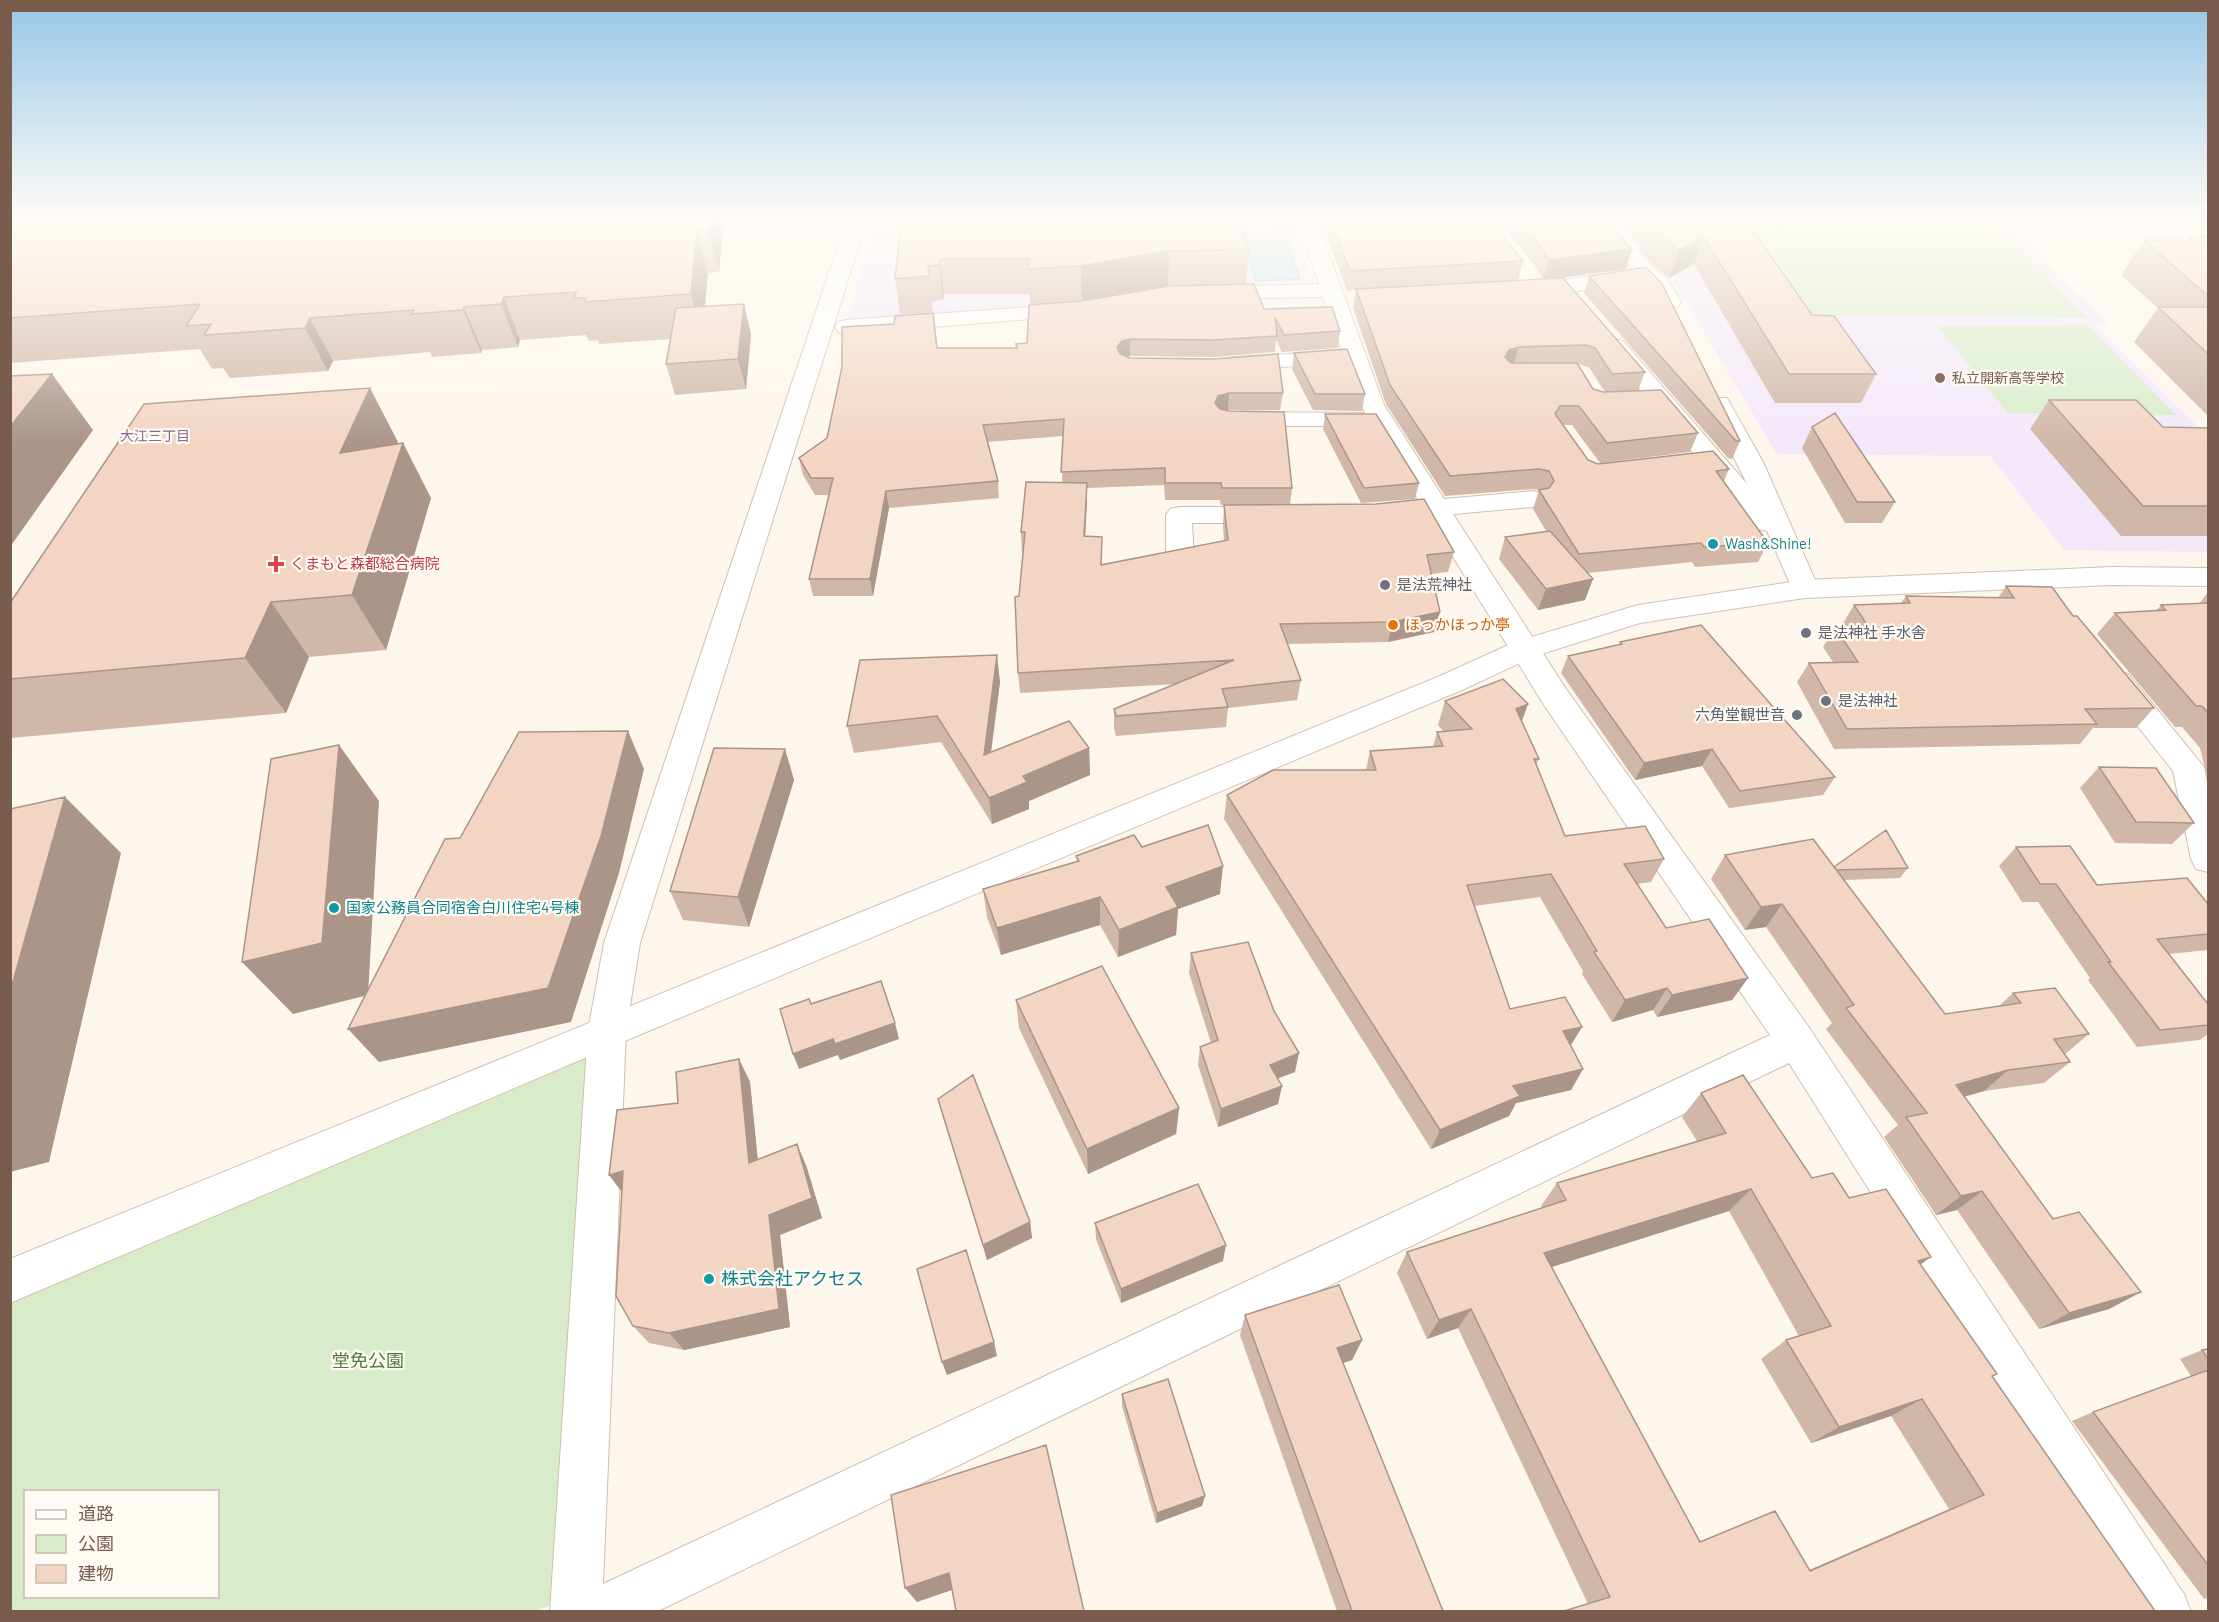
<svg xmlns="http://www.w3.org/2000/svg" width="2219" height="1622" font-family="Barlow,'Noto Sans JP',sans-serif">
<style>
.education{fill:#f3e8fa}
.green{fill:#d8ecc9;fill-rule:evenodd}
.water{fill:#bfe3e8;stroke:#a5d3da;stroke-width:1.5}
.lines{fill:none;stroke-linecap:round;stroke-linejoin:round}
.street-casing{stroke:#d1beb0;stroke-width:2}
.secondary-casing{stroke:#d6c0b0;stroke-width:2}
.street{fill:#fff;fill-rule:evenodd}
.secondary{fill:#fff;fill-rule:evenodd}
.wall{fill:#d1b7a8;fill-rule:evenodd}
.shaded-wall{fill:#aa9588}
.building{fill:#f3d5c3;stroke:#aa9588;stroke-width:1.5;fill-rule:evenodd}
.education-dot{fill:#8d6e63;stroke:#fffaf3;stroke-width:2}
.culture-dot{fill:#0f9aa8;stroke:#fffaf3;stroke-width:2}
.health-dot{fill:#e0444e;stroke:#fffaf3;stroke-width:2}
.worship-dot{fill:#6b7280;stroke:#fffaf3;stroke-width:2}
.food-dot{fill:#e8710a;stroke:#fffaf3;stroke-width:2}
.labels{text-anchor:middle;stroke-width:4.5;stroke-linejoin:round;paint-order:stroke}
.far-education-label{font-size:14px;fill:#785e54;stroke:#fffaf3;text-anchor:start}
.far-neighbourhood-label{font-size:14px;fill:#846695;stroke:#fffaf3}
.culture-label{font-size:15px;fill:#0d838f;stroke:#fffaf3;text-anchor:start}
.health-label{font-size:15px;fill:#be3a42;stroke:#fffaf3;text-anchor:start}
.worship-label{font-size:15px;fill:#5b616d;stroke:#fffaf3;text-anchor:start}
.food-label{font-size:15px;fill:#c56008;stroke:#fffaf3;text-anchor:start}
.near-culture-label{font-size:18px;fill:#0d838f;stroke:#fffaf3;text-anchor:start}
.near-park-label{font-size:18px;fill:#537a41;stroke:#fffaf3}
</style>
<rect width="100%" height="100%" fill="#fdf6ec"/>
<path class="education" d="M876,219H1289L1313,281L1163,287L1078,303L847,321Z
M1622,219H2004L2110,326H2096L2201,430L2208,511V552L2064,550L1990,456L1777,454L1674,282L1644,259Z"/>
<path class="green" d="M1731,219H1991L2088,318L1795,315Z
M2087,325L2176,415L2008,413L1937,326Z
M589,1051L551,1605L532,1612H11V1296ZM26,1492H218V1596H26Z"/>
<path class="water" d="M1285,234L1300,279L1256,281L1243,236Z"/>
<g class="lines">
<defs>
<path id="street" d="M847,219H867L640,943L626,1031L603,1584L1770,1035L1544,705L1428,516L1408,515L1404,509L1408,503L1419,501L1373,426H1242L1233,424L1230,419L1233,414L1242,412L1365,413L1345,362L1234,371L1226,369L1223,364L1226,359L1234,357L1342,351L1323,297L1213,299L1205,298L1202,293L1205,288L1213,287L1319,284L1296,219H1316L1384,405L1444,499L1533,491L1542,493L1546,499L1542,505L1533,507L1453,514L1566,689L1810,1029L2184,1594L2191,1612H2136L1789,1063L656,1612H550L588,1031L604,943Z
M1602,219H1622L1642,257L1668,280L1681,302L1678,307H1662L1652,287L1642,278L1632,283L1565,293H1519L1515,289L1519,285L1634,271L1623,260Z
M1073,304L1081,305L1084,310L1081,315L846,334L838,332L835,327L838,322L846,320Z
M1615,339L1623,341L1747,484L1707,403L1711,398H1727L1763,462L1819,589L1815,595L1805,598L1795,595L1767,531L1757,529L1607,351L1604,346L1607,341Z
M1179,507H1270L1279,509L1283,515L1279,521L1270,523H1192L1194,558L1190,564L1180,567L1170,564L1166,558V515L1170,509Z
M2117,671L2128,674L2204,767L2208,787V872L2196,869L2191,859L2173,771L2102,681L2106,674Z"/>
<path id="secondary" d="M2112,567L2208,568V586L2112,585L1805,598L1640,623L1535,656L1462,690L620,1043L10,1303V1259L1440,676L1515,642L1638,605L1805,580Z"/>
</defs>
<use href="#street" class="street-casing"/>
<use href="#secondary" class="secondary-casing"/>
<use href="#street" class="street"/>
<use href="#secondary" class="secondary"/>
</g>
<path class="wall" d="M10,219H724L719,272L708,273L705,306L751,334L746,389L675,395L666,364L671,339L599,344L598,340L589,341L586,335L520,340L518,347L482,350L481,353L432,357L430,352L333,361L328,371L230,378L223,368L212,369L200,349L10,363Z
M902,219L1249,249L1246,284L1168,286L1082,301L1030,305V294H944L943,300L932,301L933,312L900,314L895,279Z
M1271,219H1298L1297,229H1275Z
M1318,219H1489L1523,261L1518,280L1543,279L1534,264L1496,219H1603L1626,269L1550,279L1645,372L1638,391L1698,433L1690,452L1600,463L1572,425H1563L1588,460L1598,464L1729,469L1724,481L1768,543L1758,562L1695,567L1692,562L1588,573L1585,600L1538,610L1499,559L1505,537L1546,531L1533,509L1539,490L1533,489L1445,496L1386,404L1353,308L1356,290L1347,291L1324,228H1322ZM1577,364L1589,367L1605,392L1593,389Z
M1624,219H1745L1812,315L1876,374L1861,403H1775L1694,264L1669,278L1644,256Z
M2189,236H2208V416L2134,342L2158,308L2121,275L2144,240H2186Z
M1589,276L1740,441L1732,459L1728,458L1584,293Z
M1264,309L1340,331L1338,348L1282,352L1276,340L1275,352L1213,357L1130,356L1127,357L1283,393L1280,410H1225L1292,488L1290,505L1454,552L1448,572L1431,574L1440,612L1434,632L1388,642L1287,644L1301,680L1297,700L1228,708L1226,727L1116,736L1114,729V709L1176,684L1020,693L1018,673L1019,596L1023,553H1022L1021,532L1062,482L1063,436L987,442L998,481L999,498L889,508L873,596H813L809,579L829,495H815L803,475L799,458L827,438L894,324L937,348H1016L1027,343ZM1164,485L1165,500H1220L1221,505H1268H1224L1223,525L1224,541L1102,564L1085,537L1087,488Z
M1294,353L1365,394L1362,411L1313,410L1292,369Z
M2049,400L2163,427L2208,428V536H2121L2030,429Z
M1325,414L1419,483L1415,499L1361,503L1323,429Z
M1812,427L1895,502L1882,523H1845L1802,448Z
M398,442L397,444L431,498L386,650L309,657L286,713L11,738L10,737V603Z
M2006,586L2073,616L2154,708L2136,728H2093L2080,744L1834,749L1797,682L1809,663L1833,662L1823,647L1835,627H1843L1842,625L1854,605L1901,603L1906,596L1998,598Z
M2208,592V776H2207L2200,748L2182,727H2175L2097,634L2115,613L2156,611L2161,605L2199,604Z
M1620,642L1835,777L1823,795L1729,808L1702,766L1635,780L1561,673L1568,656L1618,645Z
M1000,682L991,753L1089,748L1090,775L1029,801V809L992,824L941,742L854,753L847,726Z
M1445,701L1528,704L1522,721L1539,759L1536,765L1565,836L1664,859L1651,882L1637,884L1666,928L1748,978L1732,1000L1657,1017L1653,1010L1612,1022L1582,974L1583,971L1540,897L1474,906L1510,1009L1582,1027L1571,1045L1583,1069L1571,1090L1516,1103L1509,1116L1431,1149L1224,819L1227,795L1366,770L1370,751L1433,747L1437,732L1443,731L1438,725Z
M785,749L794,780L749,927L683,920L670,891Z
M2099,767L2194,823L2172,844L2115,843L2080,788Z
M1142,847L1220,894L1178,909L1176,935L1118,957L1100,925L1001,955L987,917L983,889L1077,862L1076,856Z
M2016,847L2097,885L2208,904V950L2169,954L2208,1004V1034L2200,1040L2137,1047L2088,980L2090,978L2038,902H2022L1999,866Z
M1725,855L1834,867L1908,868L1900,878L1844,880L1945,1014L1999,1006L2013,993L2089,1034L2064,1055L2070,1062L2044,1083L1984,1091L1964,1096L2053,1219L2141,1292L2109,1309L2039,1329L1957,1210L1936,1215L1884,1137L1898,1125L1826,1029L1832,1023L1766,927L1745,930L1711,879Z
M1191,953L1295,1072L1278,1078V1104L1218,1127L1198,1065L1200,1047L1211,1043L1189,973Z
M1016,1000L1179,1108L1176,1134L1088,1174L1019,1028Z
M739,1059L750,1082L758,1160L806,1165L822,1218L780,1235L790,1327L684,1350L649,1343L633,1326L622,1192L609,1175L678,1103Z
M1701,1093L1812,1178L1849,1198L1920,1265L1997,1374L1992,1376L2155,1611L1588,1604L1458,1328L1427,1339L1397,1273L1407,1252L1543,1208L1541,1206L1557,1183L1697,1141L1682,1117ZM1729,1211L1799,1336L1786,1340L1761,1359L1811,1443L1891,1416L1949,1509L1809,1570L1700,1542L1552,1267Z
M938,1099L1030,1222L1032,1238L987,1260L943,1117Z
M1095,1223L1223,1261L1121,1303L1096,1239Z
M1245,1315L1362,1340L1352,1360L1343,1363L1443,1611H1337L1240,1335Z
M2208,1349V1598L2204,1599L2072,1421L2093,1412L2191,1376L2180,1359L2202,1350Z
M1122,1394L1202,1506L1156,1523L1122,1406Z"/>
<path class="shaded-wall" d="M710,219H724L719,272L708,231Z
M697,231L708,273L702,336L691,294Z
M1704,237L1694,264L1669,278L1679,250Z
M1632,249L1626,269L1543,280L1549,260Z
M1169,251L1168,286L1082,301L1081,266Z
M940,259L944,294L943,300L939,265Z
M504,297L520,340L518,347L501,304Z
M744,304L751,334L746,389L738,359Z
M464,307L482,350L481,353L463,310Z
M310,318L333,361L328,371L305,328Z
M1130,339V356L1121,358L1117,347L1122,341Z
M1519,347L1513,366L1505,357L1509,350Z
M52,374L93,430L10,547V427Z
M370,388L398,442L370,508L340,453Z
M1229,393L1228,410L1217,413L1215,403L1218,396Z
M403,443L431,498L386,650L352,595Z
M1087,483V503L1084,557V536Z
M886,491L889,508L873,596L870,579Z
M1593,579L1585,600L1538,610L1546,589Z
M271,602L309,657L286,713L245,658Z
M1440,612L1434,632L1388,642L1393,622Z
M997,655L1000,682L987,782L984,755Z
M1528,704L1519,728L1516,709Z
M628,731L644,769L619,873L571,1022L379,1062L348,1029Z
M339,745L379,801L368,995L293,1014L242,962Z
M1089,748L1090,775L1029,801V809L992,824L989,798L1023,776Z
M785,749L794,780L749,927L738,897Z
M1712,749L1702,766L1635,780L1644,763Z
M65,797L121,853L49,1162L10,1172V992Z
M1223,866L1220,894L1178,909L1176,935L1118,957L1119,930L1166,887Z
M1100,897V925L1001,955L997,928Z
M1782,904L1766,927L1745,930L1761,907Z
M1748,978L1732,1000L1657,1017L1672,995Z
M1667,988L1653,1010L1612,1022L1625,1000Z
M895,1023L899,1039L840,1060L838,1055L799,1069L793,1054L833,1039Z
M1582,1027L1569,1048L1563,1031Z
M1299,1053L1295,1072L1266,1083L1270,1065Z
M739,1059L750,1082L760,1184L749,1163Z
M1583,1069L1571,1090L1516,1103L1509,1116L1431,1149L1440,1130L1513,1086Z
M2008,1070L1984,1091L1933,1106L1956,1085Z
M1282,1086L1278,1104L1218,1127L1221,1109Z
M1179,1108L1176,1134L1088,1174L1087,1149Z
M797,1144L806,1165L822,1218L780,1235L790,1327L684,1350L669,1333L769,1215Z
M623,1171L625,1196L609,1175Z
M1751,1189L1729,1211L1529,1274L1544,1253Z
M1982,1191L1957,1210L1936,1215L1961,1196Z
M1030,1222L1032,1238L987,1260L983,1245Z
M1226,1245L1223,1261L1121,1303V1289Z
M1931,1257L1902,1278L1918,1261Z
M2141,1292L2109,1309L2039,1329L2069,1313Z
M1471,1309L1458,1328L1427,1339L1439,1320Z
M1362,1340L1352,1360L1328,1368L1337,1348Z
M994,1342L997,1356L947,1375L942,1362Z
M1922,1399L1891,1416L1811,1443L1839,1427Z
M1205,1496L1202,1506L1156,1523L1157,1513Z
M949,1573L958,1588L917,1602L905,1588Z"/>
<path class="building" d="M10,219H710L708,231H697L691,294L585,302L586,298H574L576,292L504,297L501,304L464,307L463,310L412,314L414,310L310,318L305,328L204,335L211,324L186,326L200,304L10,318Z
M902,219H1236L1249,249L1169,251L1081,266L1028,269L1029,259H940L939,265L928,266L929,276L895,279Z
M1330,219H1489L1523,261L1350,271Z
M1517,219H1603L1632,249L1549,260L1539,244Z
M1648,219H1745L1812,315L1834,316L1876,374H1789L1704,237L1679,250L1653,228Z
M2189,236H2208V296L2144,240H2194Z
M1646,267L1662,284L1740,441H1736L1589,276Z
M1563,278L1645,372L1612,374L1595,348L1586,345L1519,347L1509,350L1505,357L1511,363H1577L1593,389L1603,392L1661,390L1698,433L1607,443L1579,406H1560L1555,414L1588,460L1598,464L1713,451L1729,469L1716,471L1768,543L1704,547L1701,543L1579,554L1539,490L1549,488L1554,481L1549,471L1539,469L1450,476L1390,385L1356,289Z
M1254,284L1264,309L1332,307L1340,331L1284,335L1275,317L1277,336L1214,340L1130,339L1122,341L1117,347L1120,354L1130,358L1214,359L1278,354L1283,393H1229L1218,396L1215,403L1220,409L1229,411L1284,412L1292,488H1222L1221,483H1165V468L1061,472L1064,419L983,425L998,481L886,491L870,579H809L833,478H811L799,458L827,438L842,367V327L894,324L895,316L933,313L937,348H1017L1016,344L1027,343L1029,305L1082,301L1169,286Z
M744,304L738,359L666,364L676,308Z
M2158,307H2208V354Z
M1347,349L1365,394H1315L1294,353Z
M52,374L10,427V376Z
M370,388L340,453L403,443L352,595L271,602L245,658L10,679V603L144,404Z
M2049,400H2136L2163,427L2208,428V506H2143Z
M1835,413L1895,502H1857L1812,427Z
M1325,414H1376L1419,483L1364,488Z
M1026,482L1087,483L1084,536L1102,537L1101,565L1228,540L1224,505L1376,504L1424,499L1454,552L1427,555L1440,612L1393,622L1280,624L1301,680L1222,689L1228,707L1116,716L1114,709L1234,660L1018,673L1015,597L1019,596L1025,532H1021Z
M1550,531L1593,579L1546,589L1505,537Z
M2006,586L2052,587L2073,616H2077L2154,708L2085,709L2097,724L1847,729L1809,663L1858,662L1835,627L1868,626L1854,605L1910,603L1906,596L2014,598Z
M2208,603V713L2202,706H2196L2115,613L2166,610L2161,605Z
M1701,625L1835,777L1740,791L1712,749L1644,763L1568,656L1622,644L1620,642Z
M997,655L984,755L1069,721L1089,748L1023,776L1027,782L989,798L937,716L847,726L860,660Z
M1503,679L1528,704L1516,709L1539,759H1534L1565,836L1645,826L1664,859L1624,864L1666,928L1709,919L1748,978L1672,995L1667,988L1625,1000L1594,952L1597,951L1551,874L1467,885L1510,1009L1565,997L1582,1027L1563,1031L1583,1069L1513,1086L1520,1096L1440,1130L1227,795L1273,770H1376L1370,751L1443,746L1437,732L1472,729L1445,701Z
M628,731L601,836L548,988L348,1029L445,839L460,838L519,732Z
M339,745L322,943L242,962L271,759Z
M714,748L785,749L738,897L670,891Z
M2099,767L2156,768L2194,823L2136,822Z
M65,797L10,992V809Z
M1208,825L1223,866L1166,887L1178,907L1119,930L1100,897L997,928L983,889L1079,861L1076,856L1134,835L1142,847Z
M1886,830L1908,868L1837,870L1834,867Z
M1813,839L1945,1014L2021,1003L2013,993L2055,988L2089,1034L2054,1039L2070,1062L2008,1070L1956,1085L2053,1219L2079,1212L2141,1292L2069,1313L1982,1191L1961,1196L1906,1117L1927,1113L1846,1008L1854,1005L1782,904L1761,907L1725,855Z
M2070,846L2097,885L2187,878L2208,904V934L2157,939L2208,1004V1025L2160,1030L2108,962H2111L2056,884H2040L2016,847Z
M1248,942L1274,1011L1299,1053L1270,1065L1282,1086L1221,1109L1200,1047L1218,1040L1191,953Z
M1102,966L1179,1108L1087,1149L1016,1000Z
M881,981L895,1023L835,1044L833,1039L793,1054L780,1009L809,999L811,1004Z
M739,1059L749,1163L797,1144L812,1198L769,1215L779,1309L669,1333L633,1326L616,1296L623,1171L609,1175L617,1110L678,1103L676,1072Z
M973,1075L1030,1222L983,1245L938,1099Z
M1743,1075L1812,1178L1833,1173L1849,1198L1886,1189L1931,1257L1918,1261L1997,1374L1992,1376L2155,1611H1564L1610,1597L1471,1309L1439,1320L1407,1252L1566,1200L1557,1183L1726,1133L1701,1093ZM1751,1189L1831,1326L1786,1340L1839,1427L1922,1399L1984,1495L1810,1571L1775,1511L1700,1542L1544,1253Z
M1198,1184L1226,1245L1121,1289L1095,1223Z
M966,1250L994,1342L942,1362L917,1269Z
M1339,1285L1362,1340L1337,1348L1443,1611H1352L1245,1315Z
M2208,1349V1359L2202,1350Z
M2208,1370V1565L2093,1412Z
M1168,1379L1205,1496L1157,1513L1122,1394Z
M1046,1445L1084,1611H956L949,1573L905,1588L891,1495Z"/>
<linearGradient id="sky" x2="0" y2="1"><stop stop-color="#97c7e8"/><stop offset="0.49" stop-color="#fefbf6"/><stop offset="1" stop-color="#fefbf6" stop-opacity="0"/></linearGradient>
<rect width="2219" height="446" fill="url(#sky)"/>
<circle class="education-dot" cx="1940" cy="378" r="6"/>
<g class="culture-dot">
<circle cx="1713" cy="544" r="6"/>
<circle cx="334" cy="908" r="6"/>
<circle cx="709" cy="1279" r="6"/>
</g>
<path class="health-dot" d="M273 555h6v6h6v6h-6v6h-6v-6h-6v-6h6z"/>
<g class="worship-dot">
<circle cx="1385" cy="585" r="6"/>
<circle cx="1806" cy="633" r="6"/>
<circle cx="1826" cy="701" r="6"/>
<circle cx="1797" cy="715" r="6"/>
</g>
<circle class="food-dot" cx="1393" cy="625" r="6"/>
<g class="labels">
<g class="far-education-label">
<text x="1952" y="383">私立開新高等学校</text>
</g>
<g class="far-neighbourhood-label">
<text x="155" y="441">大江三丁目</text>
</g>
<g class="culture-label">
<text x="1725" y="549">Wash&amp;Shine!</text>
<text x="346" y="913">国家公務員合同宿舎白川住宅4号棟</text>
</g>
<g class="health-label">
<text x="290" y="569">くまもと森都総合病院</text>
</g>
<g class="worship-label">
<text x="1397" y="590">是法荒神社</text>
<text x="1818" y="638">是法神社 手水舎</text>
<text x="1838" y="706">是法神社</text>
<text x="1785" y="720" text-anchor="end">六角堂観世音</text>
</g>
<g class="food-label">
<text x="1405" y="630">ほっかほっか亭</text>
</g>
<g class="near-culture-label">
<text x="721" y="1285">株式会社アクセス</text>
</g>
<g class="near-park-label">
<text x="368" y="1367">堂免公園</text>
</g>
</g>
<rect width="2219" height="1622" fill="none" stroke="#7a5c4d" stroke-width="24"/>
<rect x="24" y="1490" width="195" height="108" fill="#fffaf3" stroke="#cabbb1" stroke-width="1.5"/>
<rect x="36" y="1510" width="30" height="9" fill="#ffffff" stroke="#cabbb1" stroke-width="1.5"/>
<text x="78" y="1520" font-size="18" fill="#7a5c4d">道路</text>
<rect x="36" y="1535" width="30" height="18" fill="#d8ecc9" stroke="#cabbb1" stroke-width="1.5"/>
<text x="78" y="1550" font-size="18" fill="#7a5c4d">公園</text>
<rect x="36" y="1565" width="30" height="18" fill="#f3d5c3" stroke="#cabbb1" stroke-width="1.5"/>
<text x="78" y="1580" font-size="18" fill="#7a5c4d">建物</text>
</svg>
